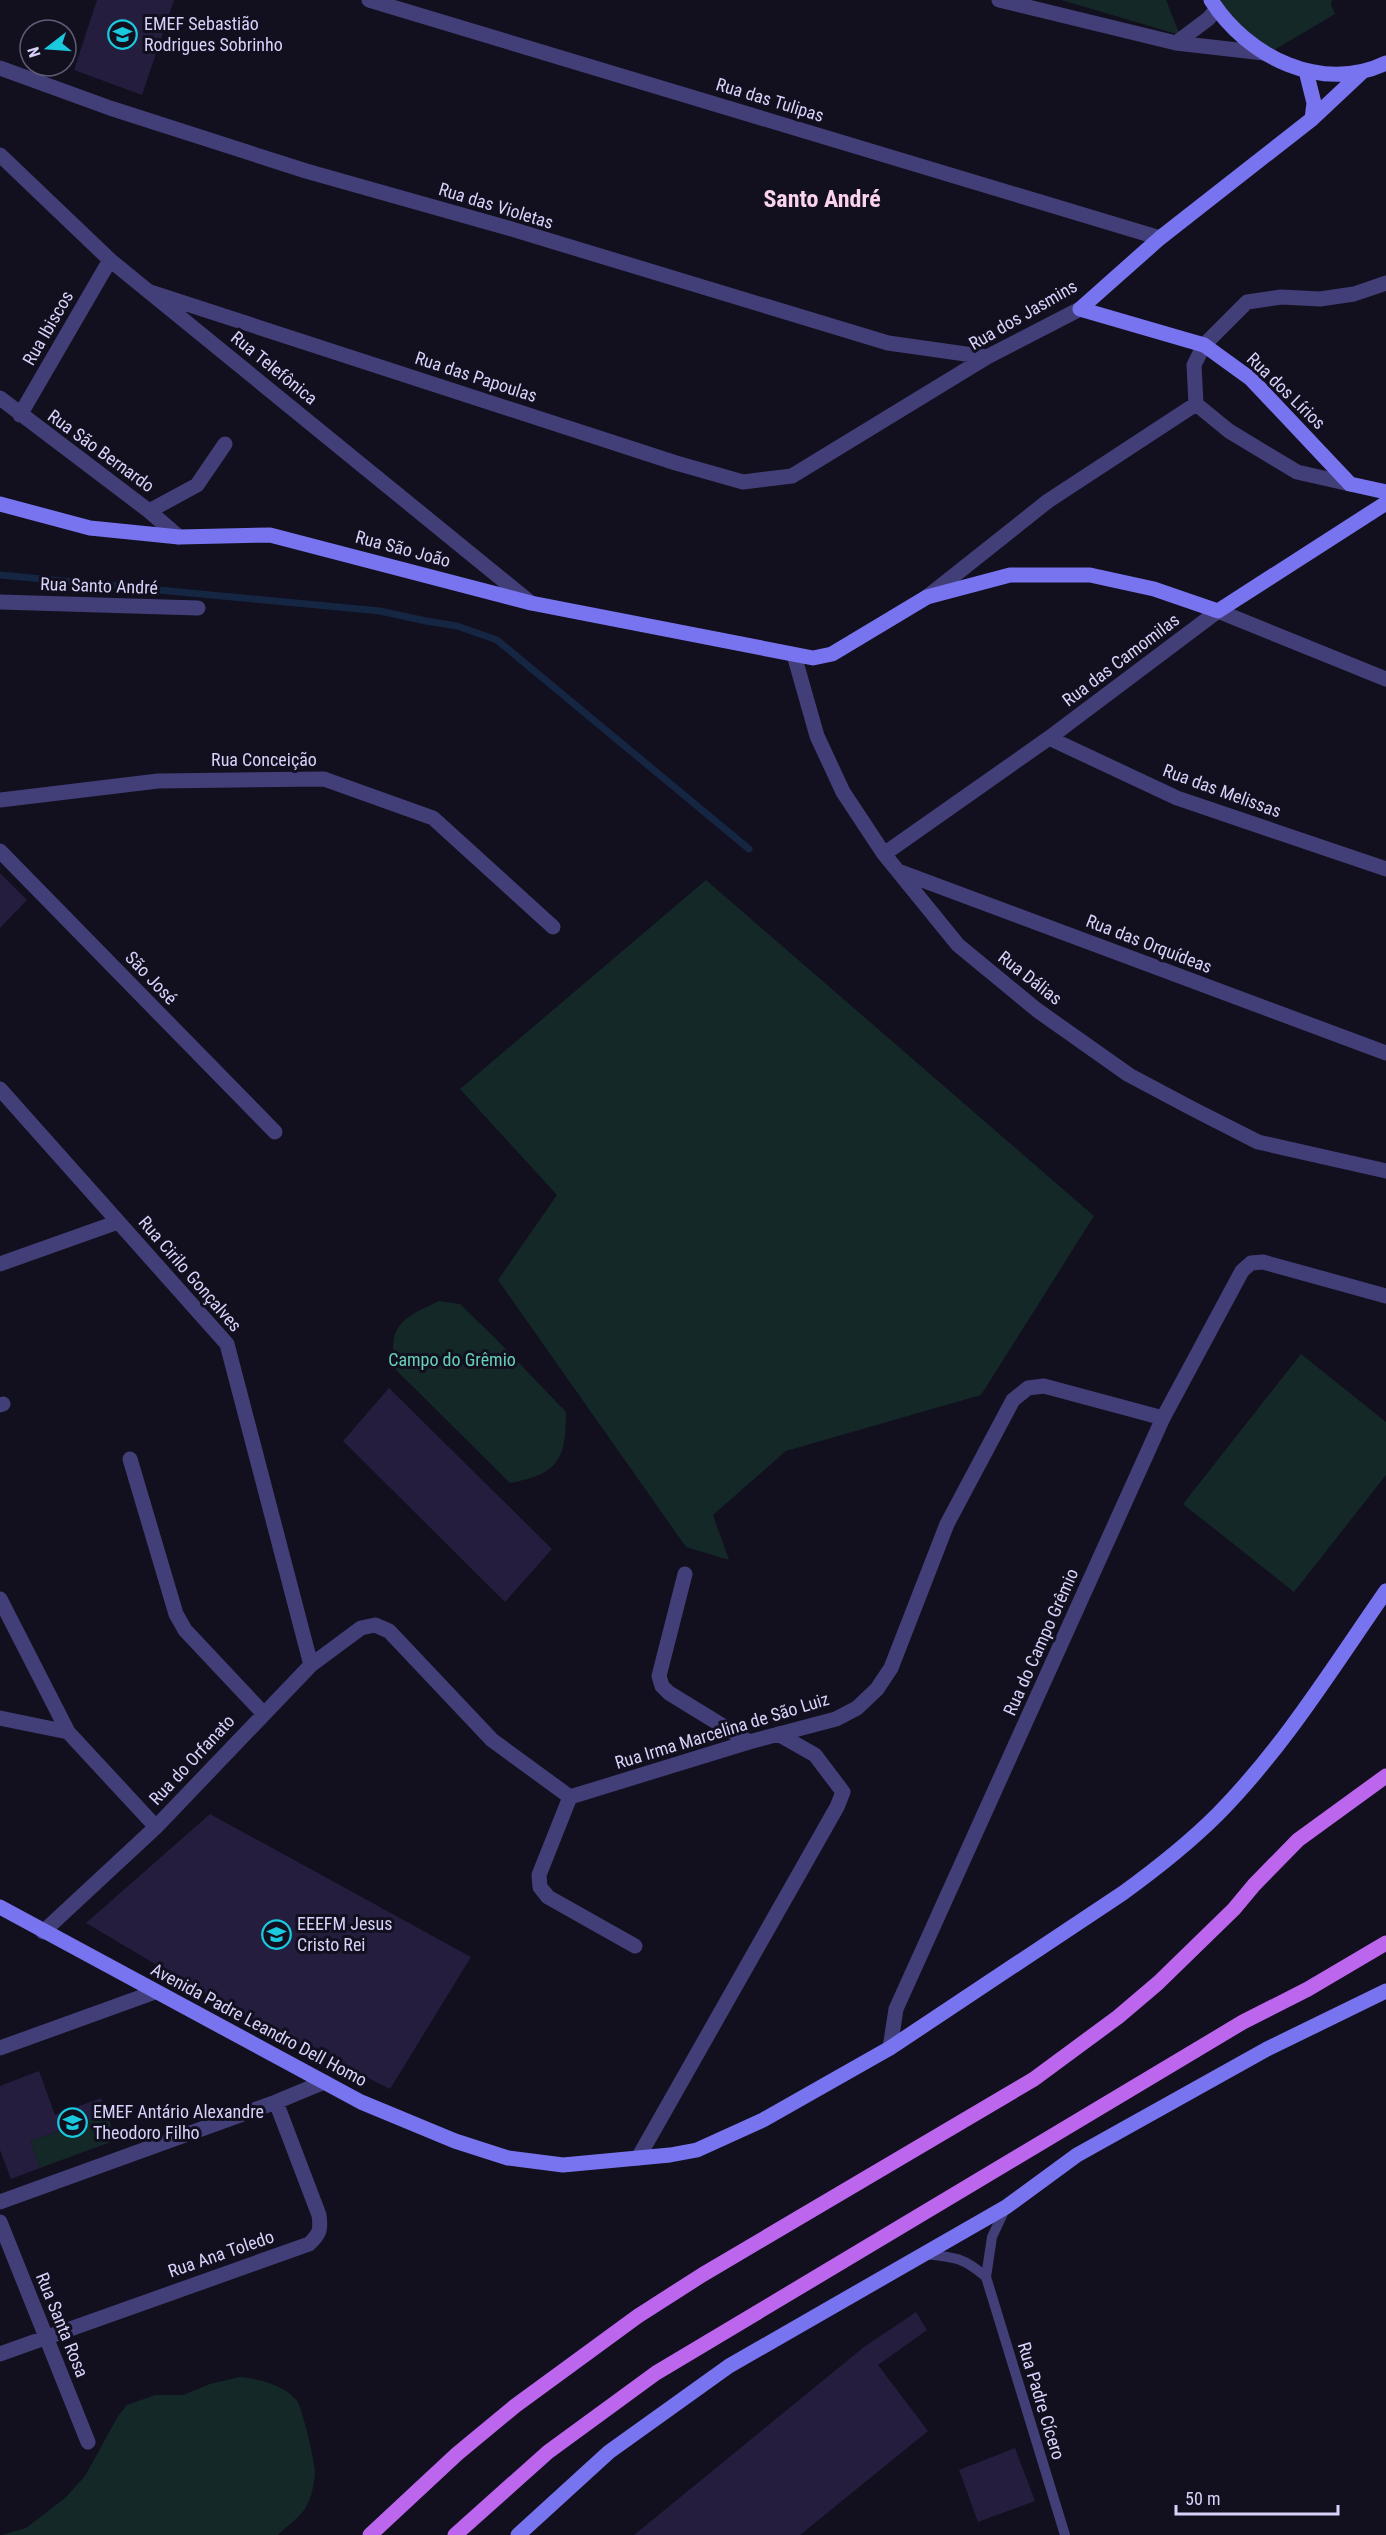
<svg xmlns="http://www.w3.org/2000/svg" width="1386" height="2535" font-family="'Roboto Condensed',sans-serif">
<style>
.green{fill:#132827}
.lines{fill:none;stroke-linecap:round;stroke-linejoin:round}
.stream{stroke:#152643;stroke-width:7}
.building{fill:#241d3d}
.lane{stroke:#423f78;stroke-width:10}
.street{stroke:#423f78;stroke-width:15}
.secondary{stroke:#7874ef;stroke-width:15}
.primary{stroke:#bb66ed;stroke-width:15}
.labels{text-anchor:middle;stroke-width:6;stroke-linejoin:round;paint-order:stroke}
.poi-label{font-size:18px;fill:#d7d2fa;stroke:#120f1f;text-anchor:start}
.street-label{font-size:18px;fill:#d7d2fa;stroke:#120f1f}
.park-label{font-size:18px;fill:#67d1b7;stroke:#120f1f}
.district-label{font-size:24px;font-weight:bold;fill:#fad4ec;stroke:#120f1f}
</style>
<rect width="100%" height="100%" fill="#120f1f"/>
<path class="green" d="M1061,0H1166L1180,35Z
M1220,0H1332L1331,4L1335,14L1269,53L1224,10Z
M706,880L1094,1216L981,1395L786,1451L713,1515L729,1560L686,1547L498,1280L557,1195L460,1089Z
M439,1301L460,1304L494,1337L566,1412C566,1459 559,1474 510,1483L396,1370C386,1326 402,1318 439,1301Z
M1301,1354L1386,1422V1475L1294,1592L1183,1504Z
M107,2114L116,2140L40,2168L30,2141Z
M239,2377C256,2378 287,2386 297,2401C303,2411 315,2462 315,2473C314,2484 312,2496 307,2505C302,2516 287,2526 278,2535H2L26,2528L65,2498L85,2476L118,2416L127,2405L155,2395H183L210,2384Z"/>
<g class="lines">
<path class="stream" d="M0,575L380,611L426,621L457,626L497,640L749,849"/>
</g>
<path class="building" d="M97,0H174L142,95L74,70Z
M0,873L27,900L0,928Z
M389,1388L552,1549L505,1602L343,1441Z
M210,1814L471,1957L390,2089L224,2005L86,1923Z
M39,2071L55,2115L101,2098L107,2114L30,2141L40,2168L11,2179L0,2150V2086Z
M916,2312L927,2330L878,2365L928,2431L800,2535H634L864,2347Z
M1015,2448L1035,2501L978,2522L959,2470Z"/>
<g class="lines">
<path class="lane" d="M1006,2207L992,2237L986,2277L1065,2535
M924,2254C954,2257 963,2257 986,2277"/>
<path class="street" d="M369,0L1160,238
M999,0L1176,43L1264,53
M1176,43L1208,19L1217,9
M0,68L110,108L306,171L508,228L888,343L987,357
M0,155L110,260L531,603
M150,292L676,463L743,482L792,476L987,357L1080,309
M0,398L149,511L179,537
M20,415L110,260
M1350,484L1297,472L1229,431L1196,404L1194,365L1204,345L1247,302L1281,297L1320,299L1354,294L1386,283
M149,511L197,485L225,444
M927,597L1048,501L1196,404
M0,602L198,608
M794,655L817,736L843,792L884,854L958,945L1037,1010L1129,1075L1193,1109L1258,1142L1386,1171
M1049,738L1177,798L1386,869
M0,800L158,781L324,779L433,818L553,927
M0,851L275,1132
M884,854L1049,738L1218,611L1386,679
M898,871L1386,1053
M0,1089L227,1344L311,1665
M0,1264L118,1222
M0,1405L3,1404
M130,1459L176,1614L185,1630L263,1713
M685,1574L659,1676L662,1686L669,1693L749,1742
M0,1599L68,1732L156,1827
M0,1718L68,1732
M570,1797L539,1875L540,1887L548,1897L635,1946
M43,1932L156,1827L311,1665L361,1628L375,1625L389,1631L492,1740L570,1797L749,1742L836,1719L857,1708L877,1689L891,1668L947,1524L1013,1400L1028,1388L1044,1386L1163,1418
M0,2048L155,1992
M890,2048L896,2009L1163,1418L1242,1271L1251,1263L1263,1262L1386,1296
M638,2158L837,1807L843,1792L815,1755L778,1734
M0,2202L276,2102L324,2082
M0,2222L88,2442
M0,2354L309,2244C320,2234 321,2229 319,2215L276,2102"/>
<path class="secondary" d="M1211,0C1247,57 1322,94 1386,63
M1306,71L1314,103L1312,119
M1080,309L1204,345L1251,379L1350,484L1386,492
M1080,309L1160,238L1312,119L1361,73
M0,504L90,528L179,537L270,535L531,603L813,658L832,654L927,597L1010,575H1090L1154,589L1218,611L1386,503
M0,1907L361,2102L455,2141L508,2158L563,2165L670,2155L697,2150L763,2120L890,2048L1123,1893C1156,1869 1189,1843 1218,1814C1284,1747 1333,1667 1386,1591
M518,2535L609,2452L729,2366L1006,2207L1077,2155L1267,2049L1386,1991"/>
<path class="primary" d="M370,2535L457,2454L515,2406L638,2316L702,2275L1034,2079L1118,2017L1158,1983L1234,1909L1254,1885L1298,1840L1386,1776
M455,2535L548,2452L656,2373L1243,2022L1308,1989L1386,1943"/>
</g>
<defs>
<symbol id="school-ring" viewBox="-11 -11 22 22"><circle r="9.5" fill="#120f1f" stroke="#1ac9de" stroke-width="1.5"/><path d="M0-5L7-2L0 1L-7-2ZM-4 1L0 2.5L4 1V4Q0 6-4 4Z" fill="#1ac9de"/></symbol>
</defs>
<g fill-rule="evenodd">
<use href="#school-ring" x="106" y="18" width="33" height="33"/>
<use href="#school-ring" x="260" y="1918" width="33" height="33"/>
<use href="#school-ring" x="56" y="2106" width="33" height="33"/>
</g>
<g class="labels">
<g class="poi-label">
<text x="144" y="30">EMEF Sebastião<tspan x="144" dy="21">Rodrigues Sobrinho</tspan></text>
<text x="297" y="1930">EEEFM Jesus<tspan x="297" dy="21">Cristo Rei</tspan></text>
<text x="93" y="2118">EMEF Antário Alexandre<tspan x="93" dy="21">Theodoro Filho</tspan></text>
</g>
<g class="street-label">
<text transform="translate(770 100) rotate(17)" y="6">Rua das Tulipas</text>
<text transform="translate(496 206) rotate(17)" y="6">Rua das Violetas</text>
<text transform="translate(1023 315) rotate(-30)" y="6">Rua dos Jasmins</text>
<text transform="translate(48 328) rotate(-60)" y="6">Rua Ibiscos</text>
<text transform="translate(274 368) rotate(39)" y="6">Rua Telefônica</text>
<text transform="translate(476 377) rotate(18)" y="6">Rua das Papoulas</text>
<text transform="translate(1286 391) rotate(44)" y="6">Rua dos Lírios</text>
<text transform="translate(101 451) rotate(36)" y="6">Rua São Bernardo</text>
<text transform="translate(403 549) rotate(15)" y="6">Rua São João</text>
<text transform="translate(99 586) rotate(2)" y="6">Rua Santo André</text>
<text transform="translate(1121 660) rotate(-37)" y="6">Rua das Camomilas</text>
<text x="264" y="766">Rua Conceição</text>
<text transform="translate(1222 791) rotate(20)" y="6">Rua das Melissas</text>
<text transform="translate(1149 944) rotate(21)" y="6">Rua das Orquídeas</text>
<text transform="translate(151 978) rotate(46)" y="6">São José</text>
<text transform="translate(1030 978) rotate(38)" y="6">Rua Dálias</text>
<text transform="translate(190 1274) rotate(49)" y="6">Rua Cirilo Gonçalves</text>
<text transform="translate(1041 1642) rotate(-66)" y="6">Rua do Campo Grêmio</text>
<text transform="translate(722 1731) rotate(-17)" y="6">Rua Irma Marcelina de São Luiz</text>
<text transform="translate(192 1760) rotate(-47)" y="6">Rua do Orfanato</text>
<text transform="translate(259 2025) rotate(28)" y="6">Avenida Padre Leandro Dell Homo</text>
<text transform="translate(221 2254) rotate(-19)" y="6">Rua Ana Toledo</text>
<text transform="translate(62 2325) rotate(68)" y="6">Rua Santa Rosa</text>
<text transform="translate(1041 2401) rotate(73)" y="6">Rua Padre Cícero</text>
</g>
<g class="park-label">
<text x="452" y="1366">Campo do Grêmio</text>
</g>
<g class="district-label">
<text x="822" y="207">Santo André</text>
</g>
</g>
<g transform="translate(48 48) rotate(253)"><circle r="28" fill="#120f1f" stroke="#615d77" stroke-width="1.5"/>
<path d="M0-4.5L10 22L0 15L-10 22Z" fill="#1ac9de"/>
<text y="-9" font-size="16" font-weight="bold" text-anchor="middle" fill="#d7d2fa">N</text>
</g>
<path d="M1176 2505v9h162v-9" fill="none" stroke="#d7d2fa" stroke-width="3"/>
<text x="1185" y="2505" font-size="18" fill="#d7d2fa" stroke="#120f1f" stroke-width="4.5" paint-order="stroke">50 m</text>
</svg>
